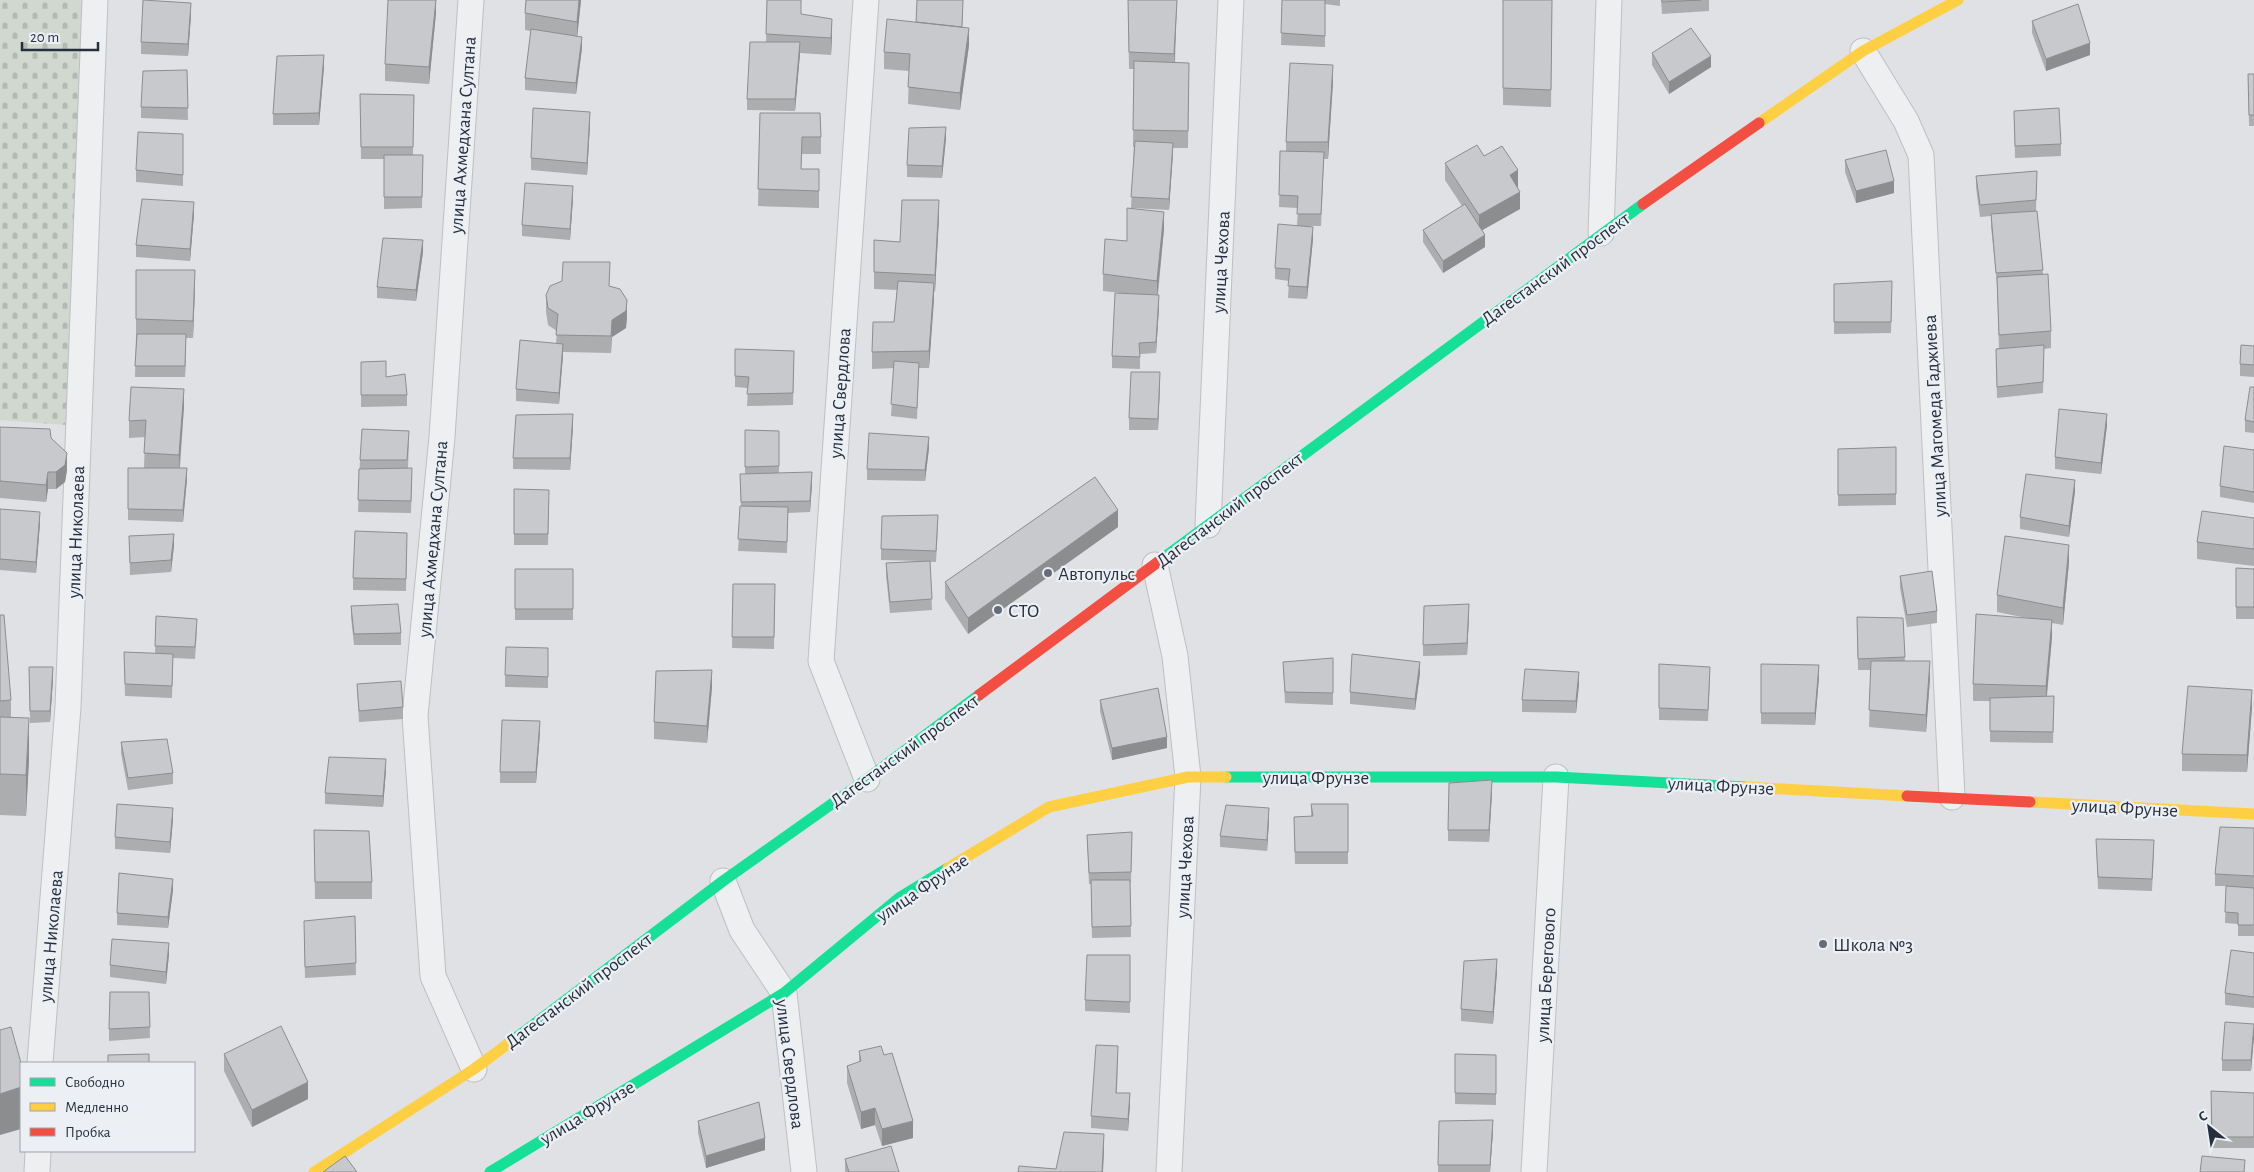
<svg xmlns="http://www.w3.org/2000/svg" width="2254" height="1172" font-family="'Alegreya Sans',sans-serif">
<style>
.cemetery{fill:url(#cemetery-stones)}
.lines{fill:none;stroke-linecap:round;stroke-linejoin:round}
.street-casing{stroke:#bdbfc2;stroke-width:27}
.street{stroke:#eeeff1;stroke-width:25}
.fast{stroke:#16e098;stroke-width:11}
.slow{stroke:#ffcf43;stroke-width:11}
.jam{stroke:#f24e42;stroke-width:11}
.wall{fill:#abadaf}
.shaded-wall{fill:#8b8d8f}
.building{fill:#c7c9cc;stroke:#8b8d8f}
.poi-dot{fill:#676d78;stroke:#ecf0f5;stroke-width:2}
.labels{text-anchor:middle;stroke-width:4.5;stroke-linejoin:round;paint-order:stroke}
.street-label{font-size:19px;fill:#262f3e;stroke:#ecf0f5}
.poi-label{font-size:19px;fill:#262f3e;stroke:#ecf0f5;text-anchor:start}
</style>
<defs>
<pattern id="cemetery-stones" width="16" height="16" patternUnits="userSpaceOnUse" patternTransform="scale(1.25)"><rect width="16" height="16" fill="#d0d8cf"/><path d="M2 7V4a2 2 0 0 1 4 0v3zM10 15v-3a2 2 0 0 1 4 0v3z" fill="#b2bab3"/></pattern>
</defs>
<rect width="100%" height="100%" fill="#dfe1e4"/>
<path class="cemetery" d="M0,0H95L79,426L0,420Z"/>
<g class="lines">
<defs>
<path id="street" d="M471,0L442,437L415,716L433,976L474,1069
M866,0L821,661L867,779
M1863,51L1906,121L1921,155L1952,797
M1601,233L1609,0
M1208,525L1231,0
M1155,565L1175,656L1188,777L1169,1172
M723,881L742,930L784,993L804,1172
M40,1063L68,707L95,0
M37,1172L38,1151
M1534,1172L1556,777"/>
</defs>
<use href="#street" class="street-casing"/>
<use href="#street" class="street"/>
<path class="fast" d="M1158,562L1643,204
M1226,777H1556L1745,787
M508,1044L723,881L867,779L979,695
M490,1172L784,993L899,898L948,868"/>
<path class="slow" d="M1759,123L1863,51L1958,0
M1745,787L1907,796
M2030,802L2254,814
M948,868L1049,807L1188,777H1226
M314,1172L474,1069L508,1044"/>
<path class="jam" d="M1643,204L1759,123
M979,695L1158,562
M1907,796L2030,802"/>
</g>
<path class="wall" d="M436,0V13L429,84L385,81V64Z
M526,0H581L577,36L582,48L576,94L525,90V78L531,31L525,30V13Z
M767,0L801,14L832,36L831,55L800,53L795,111L747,110V99L766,42Z
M917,0H963L962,27L969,45L960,110L908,104L909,71L884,69V52L916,22Z
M1128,0H1177L1175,63L1189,80L1188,148H1173L1169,210L1131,208L1134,147H1133L1134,69H1129Z
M1282,0H1340V6L1325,4V47L1281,45Z
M1503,0H1552L1551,107L1503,105Z
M1661,0H1709V11L1662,14Z
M191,15L188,56L141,54V42Z
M2032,21L2090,55L2046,71L2032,33Z
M1652,53L1711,67L1669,94L1652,65Z
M324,67L319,125H273V114Z
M187,70L188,120L141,118V107Z
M2248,74H2254V126H2249Z
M1333,82L1328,159H1324L1321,226H1297L1298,208L1279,207L1280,151L1286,152V142Z
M360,94L414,95L413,155H423L422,208L384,209V159H361Z
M2014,111L2061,144V156L2015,158Z
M760,113L821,137V154H802L801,169H819V208L758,206Z
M590,124L587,175L531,170V158Z
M183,134V186L136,182V170Z
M946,138L942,178L907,177V165Z
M1484,156L1518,187H1517L1520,209L1482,230L1485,247L1443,273L1423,242V230L1462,206L1445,180V163Z
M1845,160L1894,193L1856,203L1845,172Z
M2037,171L2036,211L2043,274L2051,331V348L2044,349L2043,393L1997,398L1996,349L1999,348L1997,285L1991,226V216L1980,217L1976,187V176Z
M573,198L570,240L522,236V225Z
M194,214L190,261L136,257V245Z
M939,217L935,292H934L929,368H919L917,419L891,416L894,368L872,369V352L894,322L897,290L874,289V240L900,242Z
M1164,229L1158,295L1159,307L1156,353L1140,354V369L1112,368V356L1121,293L1103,291V274L1127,241Z
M1313,239L1307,299L1288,298L1289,281L1275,279V268Z
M423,252L416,301L377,298V287Z
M1834,284L1892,292L1891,333L1834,334Z
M610,286L627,317L626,328L612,337L611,353L563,352L559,404L516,401V389L556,344L557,331L548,325L546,312V295Z
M195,287L193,338H186L185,377H135L136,336V319Z
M2254,346V377L2240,376V364Z
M735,349L794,363L793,405L747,406L748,388L735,387Z
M361,362L386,377L407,395V406L361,407Z
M1160,383L1158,430H1129V418Z
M2254,387V433L2245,432V420Z
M184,406L180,468L187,479L183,522L128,520V468H144L145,437L129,438V421Z
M2107,425L2101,474L2055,469V457Z
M573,426L570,470L513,469V458Z
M0,427L51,438L67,470L65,482L56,489H48L46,502L0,498Z
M745,430L779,431V473L812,483L810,512L788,513L787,553L738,551L741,506L740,474H745Z
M409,442L408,468L412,479L411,513L358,512L360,460Z
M1896,447V505L1838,506V449Z
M929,448L925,481L867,480V469Z
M2254,450V503L2220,497V486Z
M514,489L549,501L548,545H514Z
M2075,491L2069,537L2020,529V517Z
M0,509L40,523L36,573L0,570Z
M2254,518V566L2197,559V542Z
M938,527L936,562H930L932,610L890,613L886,575V563L920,561L881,560V549Z
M1118,527L968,634L945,599V582Z
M407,533L406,591L353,590V578Z
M129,536L174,545L171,572L130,575Z
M2069,562L2063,625L2052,623V637L2047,696H2054L2053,743L1990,742V701H1973V684L2032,619L1997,612V595Z
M2236,568L2254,569V619H2236Z
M515,569H573V620H515Z
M1900,576L1937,611V623L1907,627L1900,588Z
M733,584H775L774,649L732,648Z
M351,606L401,633V645H354L351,617Z
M0,615L11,700V717L29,759L26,816L0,815Z
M1469,615L1467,655L1423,656V645Z
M156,616L197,630L195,659L173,658L172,698L125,696L124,652L155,654Z
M1857,617L1903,618L1905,661L1930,678L1926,732L1869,727L1871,670H1858Z
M548,648V688L505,687V675Z
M1333,658V705L1285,703L1283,662Z
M1659,664L1710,678L1708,721L1659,720Z
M1761,664L1819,677L1815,725L1761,724Z
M29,667L53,679L50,722L30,723Z
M1420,673L1415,710L1350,704V692Z
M357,684L403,707V719L359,722Z
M1579,684L1576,713L1522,712V700Z
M712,687L707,743L654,739V722Z
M1100,700L1167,748L1112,760L1100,711Z
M2252,707L2247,772L2182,771V754Z
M540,732L536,783H500V772Z
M121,742L173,773V784L128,790L121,753Z
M386,770L383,807L325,804V793Z
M1492,792L1489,842L1448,841V830Z
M1311,804H1348V864H1295L1294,817L1311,816Z
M173,819L170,853L115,849V837Z
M1269,820L1267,851L1220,847V836Z
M2254,828V936H2238V924L2225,923L2226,886H2215V874Z
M314,830L372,882V899H315Z
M1132,832L1131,883H1130L1131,937L1092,938L1091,884H1089L1087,835Z
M2096,839L2154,852L2152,891L2098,889Z
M173,890L168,928L117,925V913Z
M355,916L356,975L305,978L304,933Z
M2254,953V1008L2225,1005V993Z
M169,954L166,984L110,977V965Z
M1130,955V1013L1085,1011V1000Z
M1497,971L1493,1024L1461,1021V1009Z
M149,992L150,1038L109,1041V1029Z
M2254,1036L2251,1071H2222V1060Z
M859,1051L913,1138L882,1146L875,1125L861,1129L847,1083V1066L859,1062Z
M224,1054L308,1099L252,1127L224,1071Z
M1455,1054L1496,1055V1105L1455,1104Z
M1118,1058L1117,1093L1130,1104L1128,1131L1091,1128V1116Z
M2211,1091L2254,1093V1148H2212Z
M698,1121L765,1150L706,1168L698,1133Z
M1493,1131L1490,1172H1438V1165Z
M845,1159L899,1172H845Z"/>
<path class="shaded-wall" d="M436,0V13L429,84V67Z
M579,0H581L577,39V22Z
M1177,0L1174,71V54Z
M191,3V15L188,56V44Z
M832,19V36L831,55V38Z
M969,28V45L960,110V93Z
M582,37V48L576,94V83Z
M800,42V54L795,111V99Z
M2090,43V55L2046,71V59Z
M324,55V67L319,125V113Z
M1711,56V67L1669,94V82Z
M1333,65V82L1328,159V142Z
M590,112V124L587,175V163Z
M946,127V138L942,178V166Z
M1173,143V154L1169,210V199Z
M1518,170V187L1510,192V175Z
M1894,181V193L1856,203V191Z
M573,186V198L570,240V229Z
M1520,192V209L1479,232V215Z
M939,200V217L935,292V275Z
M194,202V214L190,261V249Z
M1164,212V229L1157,298V281Z
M1313,227V239L1307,299V287Z
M1485,235V247L1443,273V261Z
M423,240V252L416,301V290Z
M195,270V287L193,338V321Z
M934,283V300L929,368V351Z
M1159,295V307L1156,353V342Z
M627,300V317L626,328L612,337L611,353L612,320Z
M186,334V346L185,377V366Z
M563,344V356L559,404V393Z
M1160,372V383L1158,430V419Z
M184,389V406L179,472V455Z
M573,414V426L570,470V458Z
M2107,414V425L2101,474V463Z
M929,437V448L925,481V470Z
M67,453V470L65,482L56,489V472Z
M187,468V479L183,522V510Z
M48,472V489L46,502V485Z
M812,472V483L810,512V501Z
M2075,480V491L2069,537V526Z
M1118,510V527L968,634V618Z
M40,512V523L36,573V562Z
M174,534V545L171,572V560Z
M2069,545V562L2063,625V608Z
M1469,604V615L1467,655V643Z
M2052,620V637L2046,703V686Z
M1930,661V678L1926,732V715Z
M1420,662V673L1415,710V699Z
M1819,665V677L1815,725V713Z
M53,667V679L50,722V711Z
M712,670V687L707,743V726Z
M1579,672V684L1576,713V701Z
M2252,690V707L2247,772V755Z
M29,718V759L26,816V775Z
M540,721V732L536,783V772Z
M1167,737V748L1112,760V748Z
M386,759V770L383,807V796Z
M1492,780V792L1489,842V830Z
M173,808V819L170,853V842Z
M1269,808V820L1267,851V840Z
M173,879V890L168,928V917Z
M169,943V954L166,984V972Z
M1497,959V971L1493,1024V1012Z
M2254,1024V1036L2251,1071V1060Z
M308,1082V1099L252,1127V1110Z
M21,1087V1129L0,1135V1094Z
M1130,1093V1104L1128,1131V1119Z
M875,1108V1125L861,1129V1112Z
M1493,1120V1131L1490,1172V1165Z
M913,1121V1138L882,1146V1129Z
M1104,1134V1151L1103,1172H1102Z
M765,1138V1150L706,1168V1156Z"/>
<path class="building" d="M143,0L191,3L188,44L141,42Z
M388,0H436L429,67L385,64Z
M526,0H579L577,22L525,13Z
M767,0H801V14L832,19L831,38L766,34Z
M917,0H963L962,27L916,22Z
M1128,0H1177L1174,54L1129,52Z
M1282,0H1325V36L1281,33Z
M1503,0H1552L1551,90L1503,88Z
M1662,0H1701L1662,2Z
M2078,4L2090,43L2046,59L2032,21Z
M887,19L969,28L960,93L908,87L910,54L884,52Z
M1691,28L1711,56L1669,82L1652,53Z
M531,29L582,37L576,83L525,78Z
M750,42H800L795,99H747Z
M324,55L319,113L273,114L277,56Z
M1134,61L1189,63L1188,131L1133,130Z
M1290,63L1333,65L1328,142H1286Z
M187,70L188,108L141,107L143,71Z
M2248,74H2254V115H2249Z
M360,94L414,95L413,147H361Z
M533,108L590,112L587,163L531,158Z
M2059,108L2061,144L2015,146L2014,111Z
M760,113H820L821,137H802L801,169H819V191L758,189Z
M946,127L942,166L907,165L909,128Z
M138,132L183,134V175L136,170Z
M1135,141L1173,143L1169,199L1131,197Z
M1477,145L1484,156L1502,146L1518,170L1510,175L1520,192L1479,215L1445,163Z
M1886,150L1894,181L1856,191L1845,160Z
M1280,151L1324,152L1321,214H1297L1298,196L1279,195Z
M384,155H423L422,197H384Z
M2037,171L2036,200L1980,205L1976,176Z
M525,183L573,186L570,229L522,225Z
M142,199L194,202L190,249L136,245Z
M902,200H939L935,275L874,272V240L900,242Z
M1465,204L1485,235L1443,261L1423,230Z
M1127,208L1164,212L1157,281L1103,274L1105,239L1127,241Z
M2037,211L2043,270L1996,273L1991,214Z
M1278,224L1313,227L1307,287L1288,286L1290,269L1275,268Z
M383,238L423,240L416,290L377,287Z
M563,262H610L609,286L620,289L627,300L626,311L612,320L611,336L556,335L558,314L548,308L546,295L550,286L562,281Z
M136,270H195L193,321L136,319Z
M2048,274L2051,331L1999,335L1997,277Z
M898,281L934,283L929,351L872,352L873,322H894Z
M1892,281L1891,322H1834V284Z
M1115,293L1159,295L1156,342L1139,343L1140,357L1112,356Z
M137,334H186L185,366H135Z
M520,340L563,344L559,393L516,389Z
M2044,345L2043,382L1997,387L1996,349Z
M2241,345L2254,346V365L2240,364Z
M735,349L794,351L793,393L747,394L749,377L735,376Z
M386,361V377L405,374L407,395H361V362Z
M894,361L919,363L917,408L891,404Z
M1131,372H1160L1158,419L1129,418Z
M131,387L184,389L179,455L144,453L146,420L129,421Z
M2250,387H2254V422L2245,420Z
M2059,409L2107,414L2101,463L2055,457Z
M573,414L570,458H513L516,415Z
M0,427L50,429L51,438L67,453L65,465L56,472H48L46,485L0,481Z
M362,429L409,431L407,460H360Z
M745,430L779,431V466L745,467Z
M869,433L929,437L925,470L867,469Z
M2224,446L2254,450V492L2220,486Z
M1896,447V494L1838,495V449Z
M128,468H187L183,510L128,509Z
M412,468L411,501L358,500L359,469Z
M812,472L810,501L741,502L740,474Z
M2026,474L2075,480L2069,526L2020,517Z
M1095,477L1118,510L968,618L945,582Z
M514,489L549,490L548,534H514Z
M740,506L788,507L787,542L738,539Z
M0,509L40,512L36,562L0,559Z
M2202,511L2254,518V549L2197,542Z
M938,515L936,551L881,549L882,516Z
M355,531L407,533L406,579L353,578Z
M174,534L171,560L130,563L129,536Z
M2005,536L2069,545L2063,608L1997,595Z
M930,561L932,599L890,602L886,563Z
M2236,568L2254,569V607H2236Z
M515,569H573V609H515Z
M1932,571L1937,611L1907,615L1900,576Z
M733,584H775L774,637H732Z
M398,604L401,633L354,634L351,606Z
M1469,604L1467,643L1423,645L1424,606Z
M1976,614L2052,620L2046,686L1973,684Z
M0,615H4L11,700L0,701Z
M156,616L197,619L195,647L155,646Z
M1857,617L1903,618L1905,657L1858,659Z
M506,647L548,648V677L505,675Z
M124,652L173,654L172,686L125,684Z
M1352,654L1420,662L1415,699L1350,692Z
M1333,658V693L1285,692L1283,662Z
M1871,661H1930L1926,715L1869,710Z
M1659,664L1710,667L1708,710L1659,708Z
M1761,664L1819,665L1815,713H1761Z
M29,667H53L50,711H30Z
M1525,669L1579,672L1576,701L1522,700Z
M712,670L707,726L654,722L656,671Z
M401,681L403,707L359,711L357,684Z
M2188,686L2252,690L2247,755L2182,754Z
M1158,688L1167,737L1112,748L1100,700Z
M2054,696L2053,732L1990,731V698Z
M0,717L29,718L26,775L0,774Z
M502,720L540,721L536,772H500Z
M167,739L173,773L128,778L121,742Z
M329,757L386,759L383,796L325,793Z
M1492,780L1489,830H1448L1449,783Z
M117,804L173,808L170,842L115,837Z
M1311,804H1348V852H1295L1294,817L1313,816Z
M1226,805L1269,808L1267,840L1220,836Z
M2220,827L2254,828V876L2215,874Z
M314,830L369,831L372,882H315Z
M1132,832L1131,872L1089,873L1087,835Z
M2096,839L2154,840L2152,879L2098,877Z
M119,873L173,879L168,917L117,913Z
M1091,880H1130L1131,926L1092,927Z
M2226,886L2254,888V925H2238V913L2225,912Z
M355,916L356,963L305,967L304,921Z
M112,939L169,943L166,972L110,965Z
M2231,950L2254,953V997L2225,993Z
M1087,955H1130V1002L1085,1000Z
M1497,959L1493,1012L1461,1009L1464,961Z
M110,992H149L150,1027L109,1029Z
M2225,1022L2254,1024L2251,1060H2222Z
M281,1026L308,1082L252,1110L224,1054Z
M11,1027L21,1063V1087L0,1094V1030Z
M1096,1045L1118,1046L1116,1093H1130L1128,1119L1091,1116Z
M881,1046L884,1055L892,1053L913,1121L882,1129L875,1108L861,1112L847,1066L861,1061L859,1051Z
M149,1054V1063H108V1055Z
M1455,1054L1496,1055V1094L1455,1093Z
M2211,1091L2254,1093V1137H2212Z
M759,1102L765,1138L706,1156L698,1121Z
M1493,1120L1490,1165H1438L1439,1121Z
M1064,1132L1104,1134L1102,1172H1018L1019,1166L1056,1169Z
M891,1146L899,1172H849L845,1159Z
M345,1156L357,1172H323Z
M2202,1156L2245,1160L2244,1172H2200Z"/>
<g class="poi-dot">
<circle cx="1048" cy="573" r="5"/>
<circle cx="998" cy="610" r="5"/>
<circle cx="1823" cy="944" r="5"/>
</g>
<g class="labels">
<g class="street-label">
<text transform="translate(462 135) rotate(-86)" y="7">улица Ахмедхана Султана</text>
<text transform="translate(1220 262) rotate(-87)" y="7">улица Чехова</text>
<text transform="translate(1555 268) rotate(-36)" y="7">Дагестанский проспект</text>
<text transform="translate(839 393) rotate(-86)" y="7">улица Свердлова</text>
<text transform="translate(1934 416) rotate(-93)" y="7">улица Магомеда Гаджиева</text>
<text transform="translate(1229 509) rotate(-37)" y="7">Дагестанский проспект</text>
<text transform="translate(75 532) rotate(-88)" y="7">улица Николаева</text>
<text transform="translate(432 539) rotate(-85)" y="7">улица Ахмедхана Султана</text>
<text transform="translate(904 750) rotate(-36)" y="7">Дагестанский проспект</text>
<text x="1316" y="784">улица Фрунзе</text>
<text transform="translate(1721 785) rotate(3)" y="7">улица Фрунзе</text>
<text transform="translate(2125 807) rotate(3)" y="7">улица Фрунзе</text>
<text transform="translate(1184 867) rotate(-87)" y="7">улица Чехова</text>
<text transform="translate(922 887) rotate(-34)" y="7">улица Фрунзе</text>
<text transform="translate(50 936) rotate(-85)" y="7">улица Николаева</text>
<text transform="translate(1545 975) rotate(-87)" y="7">улица Берегового</text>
<text transform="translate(578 990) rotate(-37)" y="7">Дагестанский проспект</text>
<text transform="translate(791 1064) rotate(83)" y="7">улица Свердлова</text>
<text transform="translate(587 1112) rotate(-31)" y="7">улица Фрунзе</text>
</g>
<g class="poi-label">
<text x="1058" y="580">Автопульс</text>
<text x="1008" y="617">СТО</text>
<text x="1833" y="951">Школа №3</text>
</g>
</g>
<rect x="20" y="1062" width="175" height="90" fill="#ecf0f5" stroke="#9da3ac"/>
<rect x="30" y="1078" width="25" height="8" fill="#16e098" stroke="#9da3ac"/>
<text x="65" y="1087" font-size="15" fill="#262f3e">Свободно</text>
<rect x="30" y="1103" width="25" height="8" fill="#ffcf43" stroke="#9da3ac"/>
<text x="65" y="1112" font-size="15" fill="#262f3e">Медленно</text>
<rect x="30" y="1128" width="25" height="8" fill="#f24e42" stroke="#9da3ac"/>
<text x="65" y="1137" font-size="15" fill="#262f3e">Пробка</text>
<g transform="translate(2209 1127) rotate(330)" stroke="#ecf0f5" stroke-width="4" paint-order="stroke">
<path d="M0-4L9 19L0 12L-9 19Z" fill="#262f3e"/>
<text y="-8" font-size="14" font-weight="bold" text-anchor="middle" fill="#262f3e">С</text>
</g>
<path d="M22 42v8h76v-8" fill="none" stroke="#262f3e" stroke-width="2.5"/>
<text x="30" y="42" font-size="15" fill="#262f3e" stroke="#ecf0f5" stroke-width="4" paint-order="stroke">20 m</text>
</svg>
